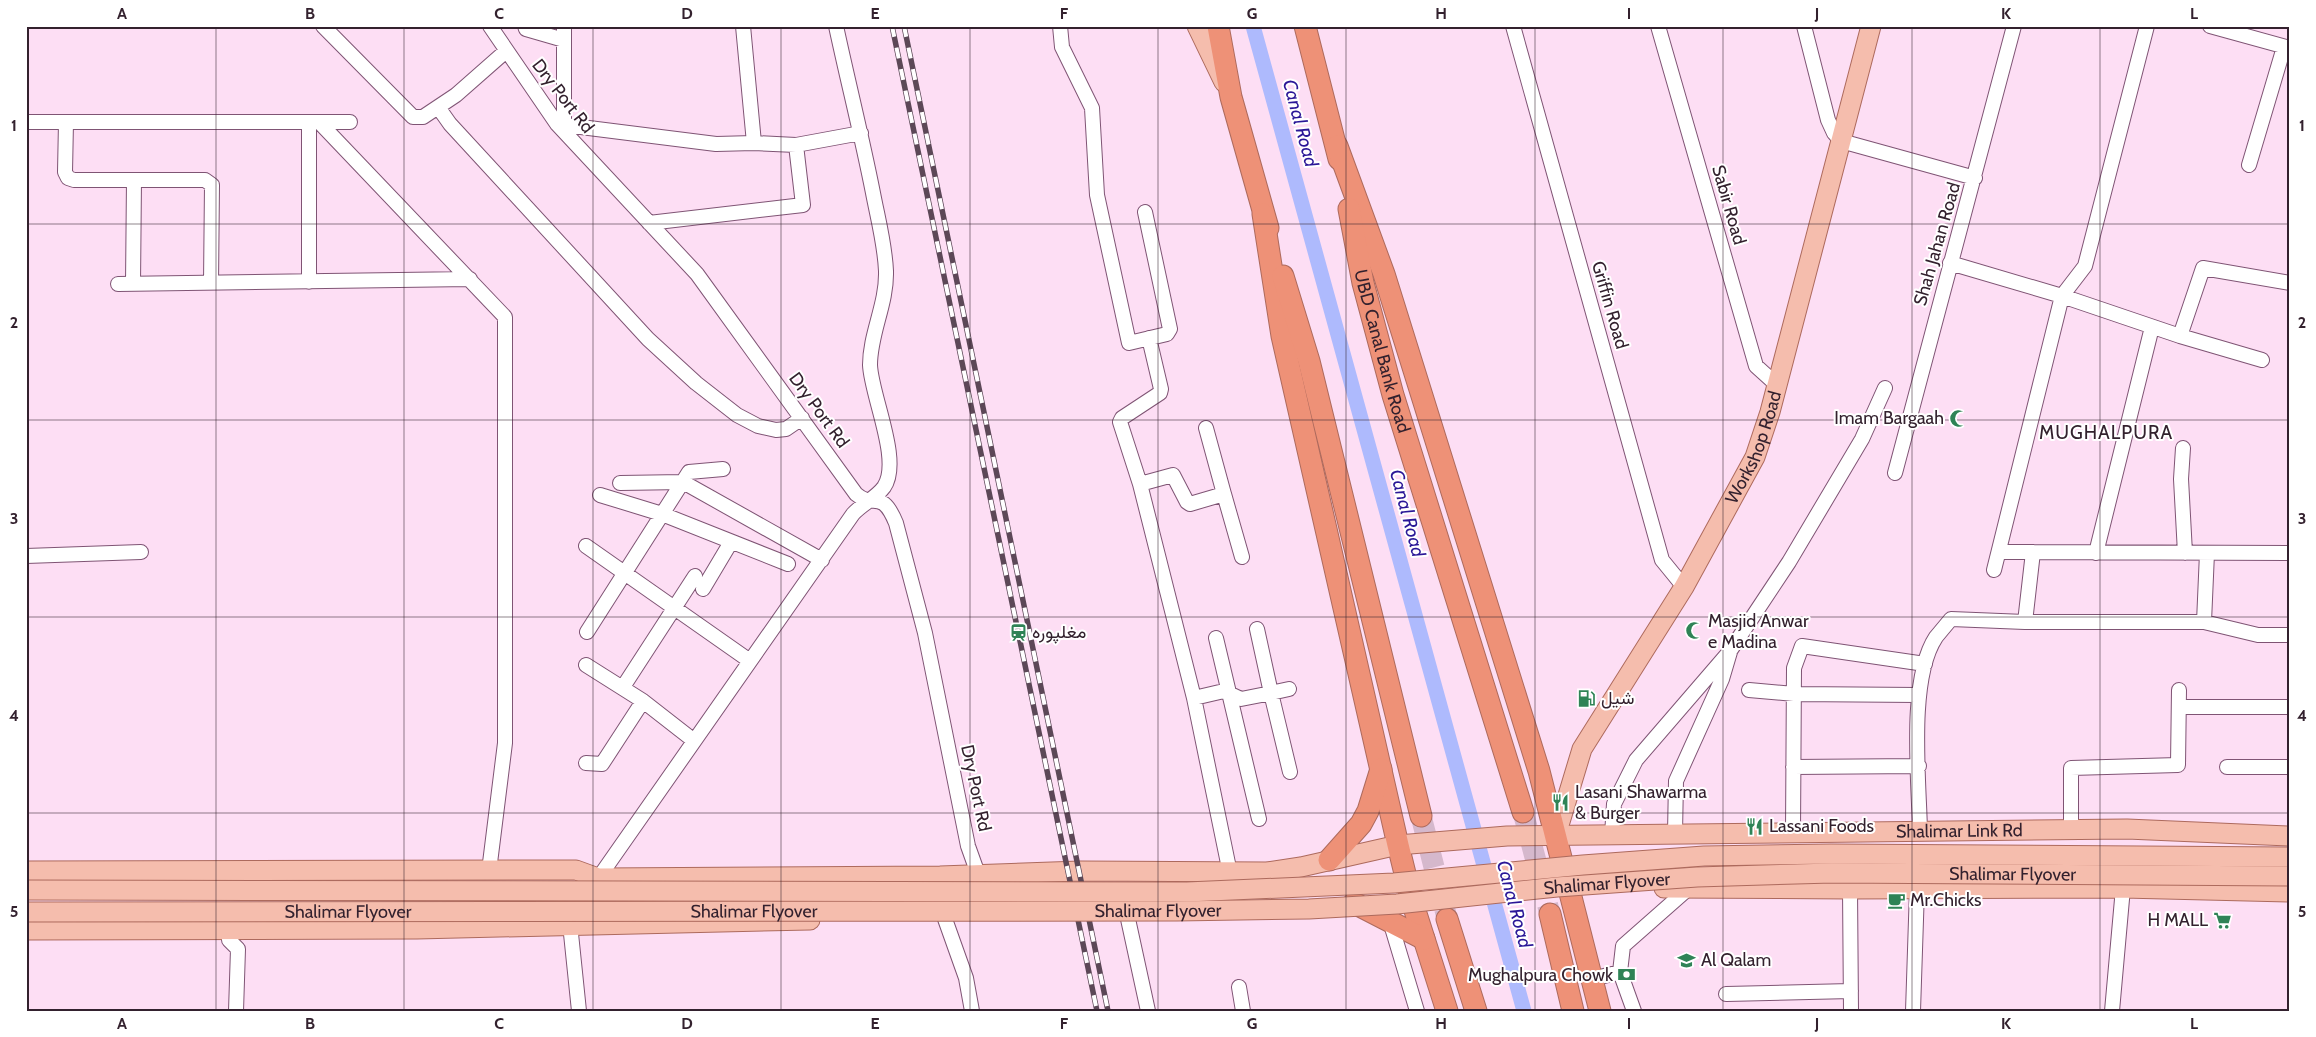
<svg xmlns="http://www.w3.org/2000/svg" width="2316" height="1037" font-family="Cabin,Vazirmatn,sans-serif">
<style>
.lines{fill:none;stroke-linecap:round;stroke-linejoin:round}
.canal{stroke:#aebafd;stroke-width:15}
.highway-tunnel{stroke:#d5b8cc;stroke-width:21;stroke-dasharray:21 11;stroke-linecap:butt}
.minor-casing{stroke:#7f5474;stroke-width:16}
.major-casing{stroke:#ad6a5d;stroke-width:21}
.highway-casing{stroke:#ad6a5d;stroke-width:23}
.minor{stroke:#fff;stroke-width:14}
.major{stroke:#f5bdad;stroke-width:19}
.highway{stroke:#ee9177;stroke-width:21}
.rail-casing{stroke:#5c4857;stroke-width:5.5}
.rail{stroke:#fff;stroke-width:4;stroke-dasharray:11;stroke-linecap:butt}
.major-bridge-casing{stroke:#ad6a5d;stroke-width:21;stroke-linecap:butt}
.major-bridge{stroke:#f5bdad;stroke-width:19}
.grid{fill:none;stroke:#33212e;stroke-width:1;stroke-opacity:0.55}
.labels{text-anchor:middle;stroke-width:4;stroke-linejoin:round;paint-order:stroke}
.street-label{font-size:18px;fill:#33212e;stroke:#fff}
.poi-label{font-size:18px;fill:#33212e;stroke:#fff;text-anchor:start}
.water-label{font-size:19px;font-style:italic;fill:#2a1797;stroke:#fff}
.neighbourhood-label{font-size:19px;letter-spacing:1px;fill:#33212e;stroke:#fff}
.neatline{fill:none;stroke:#33212e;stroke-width:2}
.grid-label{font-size:16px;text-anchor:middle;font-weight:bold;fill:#33212e}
</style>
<rect width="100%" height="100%" fill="#fddef4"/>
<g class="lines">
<path class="canal" d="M1253,26L1524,1011"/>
<path class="highway-tunnel" d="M1523,812L1550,914
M1421,816L1447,918"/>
<defs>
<path id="minor" d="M323,26L413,117H423L438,107L450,124L648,339L696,383L737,415L758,426L776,430L786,429L802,418
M490,26L557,124L697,274L856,494C874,510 881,487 896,523L925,633L968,846L978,874
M525,26L526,29L564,40
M564,26V124
M743,26L754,143
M1060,26L1062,47L1092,108L1097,195L1129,343L1167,334L1170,329L1145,212
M1513,26L1662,560L1684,587
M1658,26L1756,366L1777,385
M1804,26L1828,120L1834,133L1841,141L1975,178
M2210,26L2290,48
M438,107L456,95L506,51
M26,122H350
M66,122L65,172L68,178L74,180H205L212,185L211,283
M319,122L505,317V743L489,871
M309,123V282
M557,124L716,144L754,143L796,145L861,133
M2249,165L2284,47
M649,223L803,205L796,145
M1950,263L2062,296L2180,336L2203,268L2290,283
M118,284L470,279
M133,284L134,180
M2180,336L2262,360
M1206,428L1224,494L1190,504L1187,502L1173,475L1140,484L1194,698L1230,873
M2183,448L2181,479L2185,553
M1895,473L2014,26
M620,483L683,482L822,560
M1140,484L1120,422L1122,418L1160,393L1161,389L1149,338
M1224,494L1242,557
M600,495L662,514L788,564
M586,546L750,661
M1999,552L2290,553
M2096,553L2152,327
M26,556L141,552
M1994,570L2062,296L2085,266L2147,26
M703,589L731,542
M2025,622L2033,552
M2204,622L2207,553
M1257,629L1271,693L1289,689
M587,632L689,472L723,469
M1216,638L1259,819
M586,665L643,701L693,740
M623,687L695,576
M1749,690L1794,694L1918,695
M1194,698L1224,691L1241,699L1271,693L1290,772
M2179,707H2290
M586,763L602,764L643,701
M1793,767L1919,766
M2227,767H2290
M2071,830V768L2178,765L2179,690
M1920,831C1919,780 1908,679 1936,637C1941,631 1946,625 1951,619L2025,622H2204L2258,635H2290
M1793,832L1794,668L1802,646L1925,664
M1675,833L1676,781L1722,679L1730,652
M1612,835L1614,804L1636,760L1730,651L1789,562L1862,439L1885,388
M595,883L853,514C862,504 876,498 884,487C902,461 871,395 870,365C870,333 887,304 886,271C885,245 878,219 873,193C862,137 848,82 836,26
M1850,889L1851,1011
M574,918L570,924L579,1011
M945,919L966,978L972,1011
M1128,919L1148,1011
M1390,921L1417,1011
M229,931V940L238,949L236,1011
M1592,979L1620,972
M1239,987L1243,1011
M1726,994L1851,991
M1634,1011L1620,972L1623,946L1690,887
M1913,1011L1917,889
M2112,1011L2123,888"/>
<g id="major">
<path d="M1197,26L1224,82"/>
<path id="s1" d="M1556,835L1582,749L1684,587L1755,457L1770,412L1871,26"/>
<path id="s2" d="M26,871L576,870L598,878L940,876L1080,871L1267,872L1301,867L1398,845L1507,836L2127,829L2290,836"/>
<path d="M1664,888L1850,889L2123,888L2290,892"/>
<path d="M26,930L417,929L810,920"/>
</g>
<g id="highway">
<path d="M1218,26L1231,97L1268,228"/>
<path d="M1305,26L1339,159"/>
<path d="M1337,146L1384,274L1539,771L1600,1011"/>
<path id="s3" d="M1349,209L1363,283L1393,395L1523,812"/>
<path d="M1263,214L1282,336L1398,845L1411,898L1447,1011"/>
<path d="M1283,276L1309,361L1421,816"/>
<path d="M1329,860L1361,824L1368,811L1381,769"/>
<path d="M1354,903L1424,939"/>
<path d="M1550,914L1573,1011"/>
<path d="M1447,919L1476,1011"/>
</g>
</defs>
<use href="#minor" class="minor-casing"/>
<use href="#major" class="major-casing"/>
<use href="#highway" class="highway-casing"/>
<use href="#minor" class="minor"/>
<use href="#major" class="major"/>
<use href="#highway" class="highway"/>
<defs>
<path id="rail" d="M892,26L1097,1011
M904,26L1108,1011"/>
</defs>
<use href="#rail" class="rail-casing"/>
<use href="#rail" class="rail"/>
<defs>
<g id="major-bridge">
<path d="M26,890L1187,892L1394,883L1583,865L1704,856L1831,854L2290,857"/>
<path id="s4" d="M26,912L1177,911L1309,909L1397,904L1557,887L1697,877L1832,873L2290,876"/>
</g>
</defs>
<use href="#major-bridge" class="major-bridge-casing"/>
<use href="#major-bridge" class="major-bridge"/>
</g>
<path class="grid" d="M216,26V1011M404,26V1011M593,26V1011M781,26V1011M970,26V1011M1158,26V1011M1346,26V1011M1535,26V1011M1723,26V1011M1912,26V1011M2100,26V1011M26,224H2290M26,420H2290M26,617H2290M26,813H2290"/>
<defs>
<symbol id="mosque-bare" viewBox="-9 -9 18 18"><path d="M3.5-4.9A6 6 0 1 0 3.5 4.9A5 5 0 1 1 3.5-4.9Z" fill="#2f8356" stroke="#fff" stroke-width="2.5" paint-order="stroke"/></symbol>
<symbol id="station-bare" viewBox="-9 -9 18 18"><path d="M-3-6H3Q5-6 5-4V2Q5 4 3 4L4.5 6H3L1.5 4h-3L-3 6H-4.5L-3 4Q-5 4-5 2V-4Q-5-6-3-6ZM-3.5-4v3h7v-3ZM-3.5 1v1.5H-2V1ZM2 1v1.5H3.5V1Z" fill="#2f8356" stroke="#fff" stroke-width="2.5" paint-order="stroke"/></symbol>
<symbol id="fuel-bare" viewBox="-9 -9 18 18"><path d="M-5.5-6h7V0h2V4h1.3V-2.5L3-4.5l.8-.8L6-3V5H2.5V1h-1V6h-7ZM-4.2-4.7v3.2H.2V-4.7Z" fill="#2f8356" stroke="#fff" stroke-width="2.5" paint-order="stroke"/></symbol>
<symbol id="restaurant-bare" viewBox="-9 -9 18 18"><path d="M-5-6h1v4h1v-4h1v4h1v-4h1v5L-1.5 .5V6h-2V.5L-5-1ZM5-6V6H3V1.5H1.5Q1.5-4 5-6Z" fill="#2f8356" stroke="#fff" stroke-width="2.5" paint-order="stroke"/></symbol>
<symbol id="cafe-bare" viewBox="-9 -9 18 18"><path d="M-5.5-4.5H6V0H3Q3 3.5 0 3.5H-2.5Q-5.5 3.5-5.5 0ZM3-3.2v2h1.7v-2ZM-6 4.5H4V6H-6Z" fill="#2f8356" stroke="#fff" stroke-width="2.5" paint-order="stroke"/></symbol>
<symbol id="supermarket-bare" viewBox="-9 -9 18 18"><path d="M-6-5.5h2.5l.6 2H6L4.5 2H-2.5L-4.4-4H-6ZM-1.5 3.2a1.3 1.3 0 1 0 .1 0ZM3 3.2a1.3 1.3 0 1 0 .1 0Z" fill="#2f8356" stroke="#fff" stroke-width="2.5" paint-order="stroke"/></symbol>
<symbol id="school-bare" viewBox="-9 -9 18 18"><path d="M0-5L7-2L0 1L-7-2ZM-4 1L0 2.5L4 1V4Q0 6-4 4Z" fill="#2f8356" stroke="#fff" stroke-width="2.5" paint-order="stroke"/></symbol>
<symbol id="bank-bare" viewBox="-9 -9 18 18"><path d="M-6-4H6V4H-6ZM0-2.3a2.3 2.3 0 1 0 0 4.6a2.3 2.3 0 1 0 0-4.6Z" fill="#2f8356" stroke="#fff" stroke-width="2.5" paint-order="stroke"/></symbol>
</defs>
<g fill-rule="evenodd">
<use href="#mosque-bare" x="1946" y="406" width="25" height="25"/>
<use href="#mosque-bare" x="1682" y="618" width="25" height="25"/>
<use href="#station-bare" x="1006" y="620" width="25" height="25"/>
<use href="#fuel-bare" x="1574" y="686" width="25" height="25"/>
<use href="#restaurant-bare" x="1548" y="790" width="25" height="25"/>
<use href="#restaurant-bare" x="1742" y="814" width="25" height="25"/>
<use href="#cafe-bare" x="1884" y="888" width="25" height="25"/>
<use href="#supermarket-bare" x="2210" y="908" width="25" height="25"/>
<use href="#school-bare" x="1674" y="948" width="25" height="25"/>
<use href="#bank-bare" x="1614" y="962" width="25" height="25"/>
</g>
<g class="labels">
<g class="street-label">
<text transform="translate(563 96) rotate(52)" y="6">Dry Port Rd</text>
<text transform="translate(1729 205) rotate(74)" y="6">Sabir Road</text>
<text transform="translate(1937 244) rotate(-74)" y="6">Shah Jahan Road</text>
<text transform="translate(1610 305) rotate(74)" y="6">Griffin Road</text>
<text dy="6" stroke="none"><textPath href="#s3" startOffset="146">UBD Canal Bank Road</textPath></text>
<text transform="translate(819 410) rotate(54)" y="6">Dry Port Rd</text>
<text dy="6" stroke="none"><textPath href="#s1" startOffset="438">Workshop Road</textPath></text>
<text transform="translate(976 788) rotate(78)" y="6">Dry Port Rd</text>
<text dy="6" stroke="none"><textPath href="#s2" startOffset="1938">Shalimar Link Rd</textPath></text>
<text dy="6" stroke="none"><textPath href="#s4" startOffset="1988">Shalimar Flyover</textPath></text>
<text dy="6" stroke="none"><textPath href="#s4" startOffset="1582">Shalimar Flyover</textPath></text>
<text dy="6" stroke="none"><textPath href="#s4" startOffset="1132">Shalimar Flyover</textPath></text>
<text dy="6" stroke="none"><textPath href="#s4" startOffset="728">Shalimar Flyover</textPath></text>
<text dy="6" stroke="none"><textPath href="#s4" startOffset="322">Shalimar Flyover</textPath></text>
</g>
<g class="poi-label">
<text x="1944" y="424" text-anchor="end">Imam Bargaah</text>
<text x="1708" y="627">Masjid Anwar<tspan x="1708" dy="21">e Madina</tspan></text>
<text x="1032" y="638">مغلپورہ</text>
<text x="1601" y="704">شیل</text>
<text x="1575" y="798">Lasani Shawarma<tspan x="1575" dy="21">&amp; Burger</tspan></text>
<text x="1769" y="832">Lassani Foods</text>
<text x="1910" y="906">Mr.Chicks</text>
<text x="2208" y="926" text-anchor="end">H MALL</text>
<text x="1701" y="966">Al Qalam</text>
<text x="1613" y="981" text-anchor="end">Mughalpura Chowk</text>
</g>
<g class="water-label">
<text transform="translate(1301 123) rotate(75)" y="7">Canal Road</text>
<text transform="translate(1408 513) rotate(75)" y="7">Canal Road</text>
<text transform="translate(1515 904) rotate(75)" y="7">Canal Road</text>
</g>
<g class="neighbourhood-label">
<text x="2106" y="439">MUGHALPURA</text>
</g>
</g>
<rect width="2316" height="1037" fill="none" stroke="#ffffff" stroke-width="55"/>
<rect x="28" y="28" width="2260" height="982" class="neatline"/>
<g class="grid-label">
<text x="122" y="19">A</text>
<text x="310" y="19">B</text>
<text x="499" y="19">C</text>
<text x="687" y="19">D</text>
<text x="875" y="19">E</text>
<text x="1064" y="19">F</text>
<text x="1252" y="19">G</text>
<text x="1441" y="19">H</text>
<text x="1629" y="19">I</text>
<text x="1817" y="19">J</text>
<text x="2006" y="19">K</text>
<text x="2194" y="19">L</text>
<text x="14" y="131">1</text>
<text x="2302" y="131">1</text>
<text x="14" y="328">2</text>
<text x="2302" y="328">2</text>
<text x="14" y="524">3</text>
<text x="2302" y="524">3</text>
<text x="14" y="721">4</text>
<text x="2302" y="721">4</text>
<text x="14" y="917">5</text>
<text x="2302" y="917">5</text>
<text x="122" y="1029">A</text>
<text x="310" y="1029">B</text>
<text x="499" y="1029">C</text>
<text x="687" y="1029">D</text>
<text x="875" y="1029">E</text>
<text x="1064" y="1029">F</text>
<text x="1252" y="1029">G</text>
<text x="1441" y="1029">H</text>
<text x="1629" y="1029">I</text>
<text x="1817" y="1029">J</text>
<text x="2006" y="1029">K</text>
<text x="2194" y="1029">L</text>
</g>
</svg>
